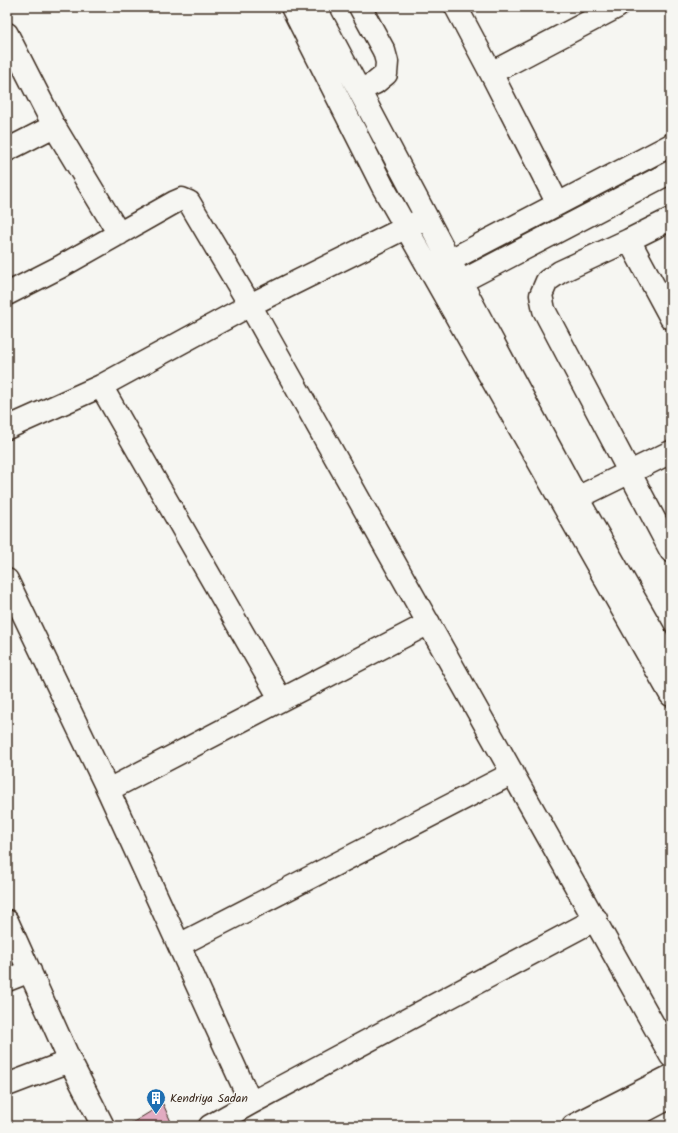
<svg xmlns="http://www.w3.org/2000/svg" width="678" height="1133" font-family="Kalam,sans-serif">
<style>
.building{fill:#e2abc1;stroke:#3b2a1e}
.lines{fill:none;stroke-linecap:round;stroke-linejoin:round}
.minor-casing{stroke:#3b2a1e;stroke-width:25}
.minor{stroke:#f6f6f2;stroke-width:22}
.labels{text-anchor:middle;stroke-width:3;stroke-linejoin:round;paint-order:stroke}
.poi-label{font-size:12px;fill:#3b2a1e;stroke:#f6f6f2;text-anchor:start}
</style>
<rect width="100%" height="100%" fill="#f6f6f2"/>
<filter id="ink" filterUnits="userSpaceOnUse"><feTurbulence type="fractalNoise" baseFrequency=".025" numOctaves="2"/><feDisplacementMap in="SourceGraphic" scale="8" xChannelSelector="R" yChannelSelector="G"/><feConvolveMatrix kernelMatrix="1 2 1 2 8 2 1 2 1" color-interpolation-filters="sRGB"/></filter>
<g filter="url(#ink)">
<path class="building" d="M163,1104L173,1126H127Z"/>
<g class="lines">
<defs>
<path id="minor" d="M292,7L383,187L671,695
M315,7L480,318L577,498L671,663
M456,7L491,73L558,204
M7,34L54,126L119,234
M491,73L617,7
M359,90L375,83L386,74L387,62L384,51L360,7
M7,150L54,126
M671,219L629,240L560,272L547,281L541,295L544,310L671,551
M629,240L671,318
M437,267L671,145
M447,289L671,172
M7,294L60,267L175,202L182,199L189,202L250,305L671,1056
M101,386L281,700
M7,428L101,386L250,305L419,221
M577,498L671,452
M7,580L108,790L251,1103
M108,790L429,623
M7,921L70,1061L103,1126
M179,945L513,773
M7,980L30,971
M7,1085L70,1061
M210,1126L251,1103L596,919
M573,1126L671,1076
M616,1126L671,1097"/>
</defs>
<use href="#minor" class="minor-casing"/>
<use href="#minor" class="minor"/>
</g>
</g>
<defs>
<symbol id="building-pin" viewBox="-11 -11 22 30"><path d="M0 17L-7.5 6A9.5 9.5 0 1 1 7.5 6Z" fill="#1f6fb2" stroke="#f6f6f2"/><path d="M-4-6H4V6H1V3H-1V6H-4ZM-2.5-4.3h1.7v1.8h-1.7ZM.8-4.3h1.7v1.8H.8ZM-2.5-1h1.7V.8h-1.7ZM.8-1h1.7V.8H.8Z" fill="#fff"/></symbol>
</defs>
<g fill-rule="evenodd">
<use href="#building-pin" x="145" y="1087" width="22" height="30"/>
</g>
<g class="labels">
<g class="poi-label">
<text x="170" y="1102">Kendriya Sadan</text>
</g>
</g>
<rect width="678" height="1133" fill="none" stroke="#f6f6f2" stroke-width="24"/>
<rect x="12" y="12" width="654" height="1109" fill="none" stroke="#3b2a1e" stroke-width="1.5" filter="url(#ink)"/>
</svg>
